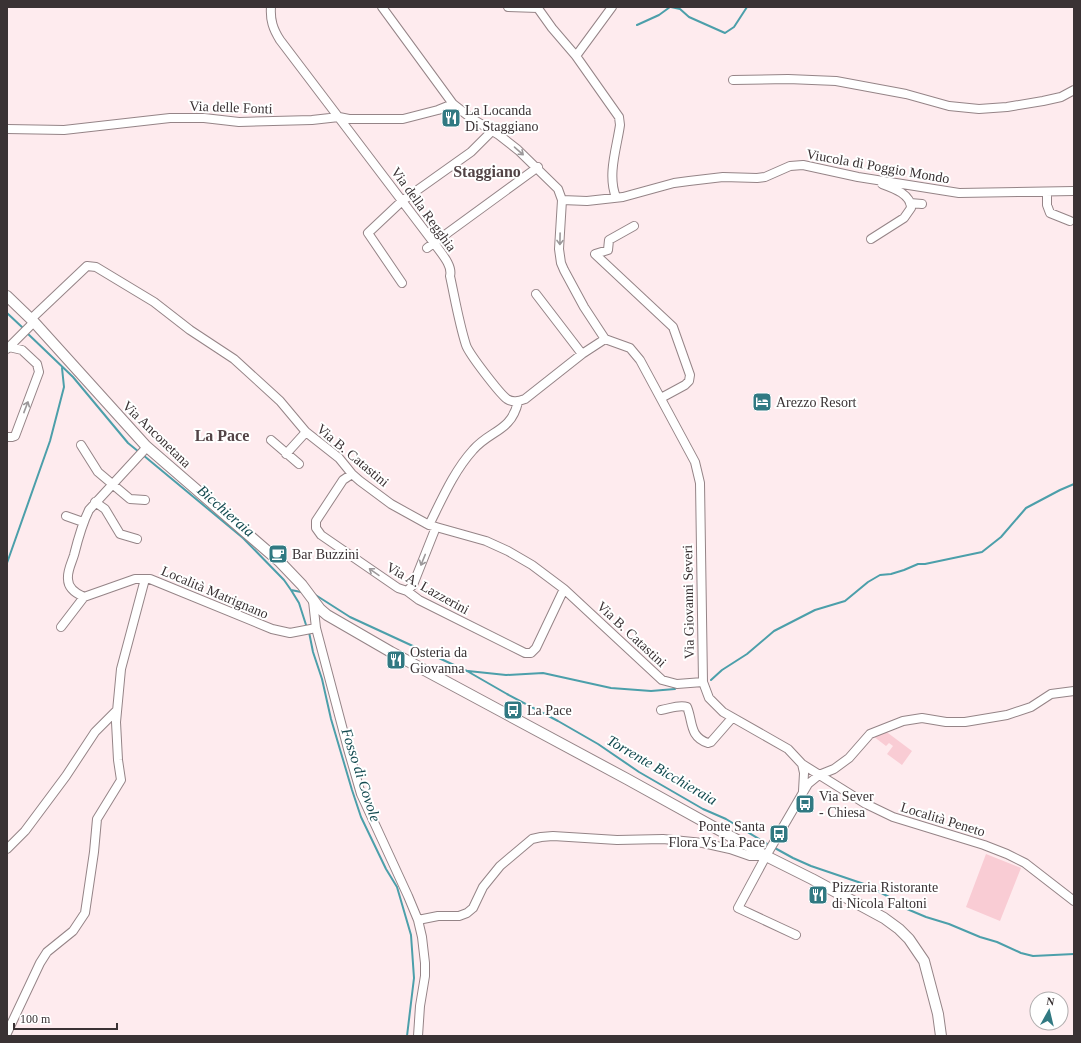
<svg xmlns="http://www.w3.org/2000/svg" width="1081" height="1043" font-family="'Times New Roman',serif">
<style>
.green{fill:#f9ccd4}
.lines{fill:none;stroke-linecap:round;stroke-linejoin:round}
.stream{stroke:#4c9faa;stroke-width:2}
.minor-casing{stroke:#958487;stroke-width:10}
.major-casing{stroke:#958487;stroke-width:12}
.minor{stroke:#fff;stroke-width:8}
.major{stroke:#fff;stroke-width:10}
.oneway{stroke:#9c989a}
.labels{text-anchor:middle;stroke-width:4;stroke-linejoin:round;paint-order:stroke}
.street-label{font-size:14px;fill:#3a3234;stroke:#fff}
.poi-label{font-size:14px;fill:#3a3234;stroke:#fff;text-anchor:start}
.water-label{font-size:15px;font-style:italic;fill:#134a50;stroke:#fff}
.quarter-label{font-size:16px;font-weight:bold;fill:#524346;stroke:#fff}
</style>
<rect width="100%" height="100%" fill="#feebee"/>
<path class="green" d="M884,730L912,751L902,765L887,754L893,746L889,743L886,746L873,736Z
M986,854L1021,868L1000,921L966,907Z"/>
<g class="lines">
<path class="stream" d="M671,7L680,9L689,17L725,33L734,27L747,7
M637,25L659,15L670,7
M7,313L23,328
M26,332L73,377L128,443L139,452
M143,455L243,538L284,580L291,590L301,592
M7,563L50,441L64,387L62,368
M291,590L299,603L307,628
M314,594L350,617L467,671L507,694L558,721L598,744L639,772L703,809L726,819L769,845
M309,632L313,652L322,679L331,719L352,790L361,817L386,869L397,887L411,935L414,978L407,1036
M468,671L506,675L543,673L611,688L651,691L675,689
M711,680L722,670L747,654L774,631L815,610L845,601L868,582L880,575L891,574L904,570L918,564H925L982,552L1001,537L1026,508L1060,490L1074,484
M773,847L793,858L811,866L864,884L893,899L907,909L926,917L949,924L980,937L997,942L1021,953L1033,956L1074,954"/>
<defs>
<path id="minor" d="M271,7C270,20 273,29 280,40L434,243C440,252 453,265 450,276C455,299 459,323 466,345C469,354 500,394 507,399C513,403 519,401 525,399L582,354L605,339
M382,7L453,104L471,118L499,135L518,150L558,189L562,200L559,249L561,263L564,270L584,307L605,339L630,348L640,360L695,462L700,483L703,682L709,698L723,712L788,749L802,764L866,804L893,817L984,845L1007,854L1025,863L1074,901
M508,7L538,8
M537,7L552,28L576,56L619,117L620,125C617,147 607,175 616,197
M576,56L612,7
M733,80L788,79L836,81L906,94L949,106L979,109L1007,107L1043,101L1061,97L1074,90
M7,129L64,130L170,118H204L239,122L312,120L339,117L349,119H403L438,110L453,104
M1047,192V205L1050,213L1070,221
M562,200L587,201L623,197L674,183L689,181L723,177L757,178L765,177L790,166L803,165L858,177L959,193L1074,191
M910,203L922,204
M634,226L609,240L608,250L595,254L673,327L690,375L689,381L685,385L661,398
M871,239L904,218L911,208C911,194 893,188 882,184
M427,248L538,167
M402,283L368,233L402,201L471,152L492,131
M536,294L582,354
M31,319L87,266L96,267L154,302L190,330L234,359L280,401L306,432L339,458L352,474L360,481L391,504L429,525L486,541L508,551L532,565L564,589L662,680L677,684L703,682
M7,349L34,322
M7,437H12L15,436L39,372L37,364L22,350L9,347
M271,440L299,464
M81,445L98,472L130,499L145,500
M147,447L89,510C82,524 78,539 74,555C72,562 67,571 68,579C68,588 77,594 84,597L135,579H150L272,629L290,633L316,628
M286,454L306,432
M352,474L343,480L316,521V528L321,535L398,588L407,591L419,600L525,653H531L536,648L564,589
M95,502L105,509L120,534L137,539
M66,516L83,522
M429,525C442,499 454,471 473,450C490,430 511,432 518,402
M407,591L413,585L436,527
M313,601L316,628L348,749L361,794L408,896L418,920L422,937L425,963V976L420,1006L418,1036
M61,627L84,597
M661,710C669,709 679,704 687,707C693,721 689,737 708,743L711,742L732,718
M802,764L804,773L803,791
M7,849L25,831L66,776L95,732L117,710
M418,920L438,916H459L467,913L473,908L483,887L500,866L532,839L541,837L553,836L617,840L663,839L703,843L730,849L750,856H765
M796,935L738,908L766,856L808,784L819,775L834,769L849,758L870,734L903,721L922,718L946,722H965L1007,715L1031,707L1051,694L1074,691
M7,1033L40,963L47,952L73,931L85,913L94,852L97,819L121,780L118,760L116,722L121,669L145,579"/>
<path id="major" d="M7,296L34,322L146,446L280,562L302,585L320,609L327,615L391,652L627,779L766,856L812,879L884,918L899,929L909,939L924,961L938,1014L941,1036"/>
</defs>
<use href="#minor" class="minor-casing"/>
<use href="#major" class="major-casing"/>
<use href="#minor" class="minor"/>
<use href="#major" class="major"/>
</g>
<defs><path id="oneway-shaft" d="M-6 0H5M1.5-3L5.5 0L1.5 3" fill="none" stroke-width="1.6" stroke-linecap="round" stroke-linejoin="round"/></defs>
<g class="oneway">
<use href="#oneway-shaft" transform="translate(519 151) rotate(41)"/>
<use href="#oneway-shaft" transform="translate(560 239) rotate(91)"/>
<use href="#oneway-shaft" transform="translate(26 407) rotate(-69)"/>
<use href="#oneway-shaft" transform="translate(423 560) rotate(112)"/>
<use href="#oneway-shaft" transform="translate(374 572) rotate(-145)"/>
</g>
<defs>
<symbol id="restaurant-square" viewBox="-11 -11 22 22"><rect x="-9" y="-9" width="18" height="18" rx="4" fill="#317982" stroke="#fff"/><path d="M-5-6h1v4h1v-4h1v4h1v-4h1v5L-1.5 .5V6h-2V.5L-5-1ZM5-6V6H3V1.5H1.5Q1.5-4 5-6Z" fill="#fff"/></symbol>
<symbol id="hotel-square" viewBox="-11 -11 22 22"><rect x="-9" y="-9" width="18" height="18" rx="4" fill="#317982" stroke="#fff"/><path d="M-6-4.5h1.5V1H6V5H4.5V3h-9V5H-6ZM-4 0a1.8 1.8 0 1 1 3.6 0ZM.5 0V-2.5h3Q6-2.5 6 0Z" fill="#fff"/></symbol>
<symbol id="cafe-square" viewBox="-11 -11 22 22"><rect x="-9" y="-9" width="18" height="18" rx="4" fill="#317982" stroke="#fff"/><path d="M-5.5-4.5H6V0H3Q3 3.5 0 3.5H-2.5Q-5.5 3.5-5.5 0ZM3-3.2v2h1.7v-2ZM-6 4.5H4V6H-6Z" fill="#fff"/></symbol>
<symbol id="bus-square" viewBox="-11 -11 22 22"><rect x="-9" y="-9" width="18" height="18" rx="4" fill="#317982" stroke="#fff"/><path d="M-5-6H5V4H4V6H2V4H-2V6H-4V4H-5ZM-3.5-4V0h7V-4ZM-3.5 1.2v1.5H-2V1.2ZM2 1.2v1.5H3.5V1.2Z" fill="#fff"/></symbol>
</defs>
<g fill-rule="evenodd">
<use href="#restaurant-square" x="440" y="107" width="22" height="22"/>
<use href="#hotel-square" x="751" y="391" width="22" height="22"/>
<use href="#cafe-square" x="267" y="543" width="22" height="22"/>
<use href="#restaurant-square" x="385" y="649" width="22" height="22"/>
<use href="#bus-square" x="502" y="699" width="22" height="22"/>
<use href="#bus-square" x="794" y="793" width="22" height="22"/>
<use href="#bus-square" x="768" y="823" width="22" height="22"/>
<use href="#restaurant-square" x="807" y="884" width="22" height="22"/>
</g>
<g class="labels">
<g class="street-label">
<text transform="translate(231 107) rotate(2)" y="5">Via delle Fonti</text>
<text transform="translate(878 166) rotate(10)" y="5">Viucola di Poggio Mondo</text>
<text transform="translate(424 209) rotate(54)" y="5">Via della Regghia</text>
<text transform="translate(157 434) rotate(44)" y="5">Via Anconetana</text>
<text transform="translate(353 455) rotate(40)" y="5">Via B. Catastini</text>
<text transform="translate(428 588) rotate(29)" y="5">Via A. Lazzerini</text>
<text transform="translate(215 592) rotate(23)" y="5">Località Matrignano</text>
<text transform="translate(688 602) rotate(-91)" y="5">Via Giovanni Severi</text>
<text transform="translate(632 634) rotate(43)" y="5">Via B. Catastini</text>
<text transform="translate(943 819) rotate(17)" y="5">Località Peneto</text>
</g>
<g class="poi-label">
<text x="465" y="115">La Locanda<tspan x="465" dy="16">Di Staggiano</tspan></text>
<text x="776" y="407">Arezzo Resort</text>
<text x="292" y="559">Bar Buzzini</text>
<text x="410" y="657">Osteria da<tspan x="410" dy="16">Giovanna</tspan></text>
<text x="527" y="715">La Pace</text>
<text x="819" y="801">Via Sever<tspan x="819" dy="16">- Chiesa</tspan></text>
<text x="765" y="831" text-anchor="end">Ponte Santa<tspan x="765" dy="16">Flora Vs La Pace</tspan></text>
<text x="832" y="892">Pizzeria Ristorante<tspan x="832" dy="16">di Nicola Faltoni</tspan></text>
</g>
<g class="water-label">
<text transform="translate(226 511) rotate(41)" y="5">Bicchieraia</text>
<text transform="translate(662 770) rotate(30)" y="5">Torrente Bicchieraia</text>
<text transform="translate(361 775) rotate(72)" y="5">Fosso di Covole</text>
</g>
<g class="quarter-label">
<text x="487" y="177">Staggiano</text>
<text x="222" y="441">La Pace</text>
</g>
</g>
<rect width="1081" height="1043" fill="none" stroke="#3a3234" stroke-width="16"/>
<g transform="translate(1049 1011) rotate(8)"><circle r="19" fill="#ffffff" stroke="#b0adae"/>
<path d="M0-3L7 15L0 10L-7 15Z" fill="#317982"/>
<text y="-6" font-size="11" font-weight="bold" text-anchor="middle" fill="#3a3234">N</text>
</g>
<path d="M14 1023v6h103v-6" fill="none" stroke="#3a3234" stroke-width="2"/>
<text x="20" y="1023" font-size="12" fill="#3a3234" stroke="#ffffff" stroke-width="3" paint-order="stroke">100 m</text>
</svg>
